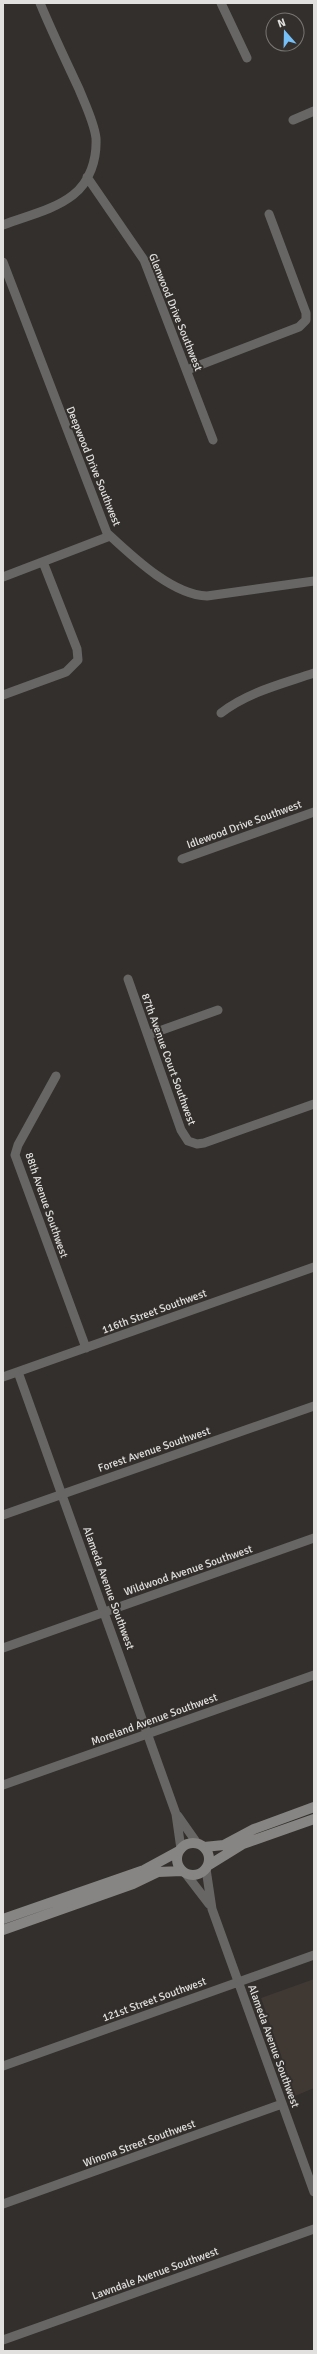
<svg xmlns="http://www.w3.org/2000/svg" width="317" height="2354" font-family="Signika,sans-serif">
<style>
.built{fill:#403833}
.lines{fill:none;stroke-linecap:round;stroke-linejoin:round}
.minor{stroke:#686665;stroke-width:9}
.secondary{stroke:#878583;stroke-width:10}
.labels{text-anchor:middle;stroke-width:4;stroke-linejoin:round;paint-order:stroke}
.street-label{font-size:11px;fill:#e2e0df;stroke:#322f2c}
</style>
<rect width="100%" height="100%" fill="#322f2c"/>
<path class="built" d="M314,1979V2088L295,2096L261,1998Z"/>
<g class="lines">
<path class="minor" d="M221,3L247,58
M293,120L314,111
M87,177L144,260L213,440
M3,225C26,216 54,210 73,195C90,182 97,159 96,138C94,122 85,104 79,89C66,61 52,32 40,3
M3,262L107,533C132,556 172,595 207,596L314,581
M187,370L299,327L306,320V313L269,214
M3,577L110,536
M3,695L66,672L78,660L77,649L43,562
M221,713C248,692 282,684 314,673
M182,859L314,812
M128,979L181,1130L188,1141L197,1144L204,1143L314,1104
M148,1035L218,1010
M56,1076L18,1145L15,1155L86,1348
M18,1372L176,1814L181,1849
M3,1377L314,1267
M3,1515L314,1406
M3,1648L314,1538
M3,1785L314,1675
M178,1816L197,1843
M206,1869L212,1909L314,2192
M186,1874L209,1904
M3,2066L314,1955
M3,2204L282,2104
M3,2340L314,2229"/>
<path class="secondary" d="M177 1859a16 16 0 1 1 32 0a16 16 0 1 1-32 0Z
M204,1847L224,1845L254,1829L314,1807
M209,1865L243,1844L314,1819
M3,1919L144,1870L179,1851
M3,1930L133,1884L158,1872L182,1871"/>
</g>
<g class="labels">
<g class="street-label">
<text transform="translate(176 312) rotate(68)" y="4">Glenwood Drive Southwest</text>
<text transform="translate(94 466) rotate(68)" y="4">Deepwood Drive Southwest</text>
<text transform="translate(244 824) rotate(-20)" y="4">Idlewood Drive Southwest</text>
<text transform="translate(169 1059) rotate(70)" y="4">87th Avenue Court Southwest</text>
<text transform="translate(47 1205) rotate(71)" y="4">88th Avenue Southwest</text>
<text transform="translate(154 1311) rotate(-20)" y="4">116th Street Southwest</text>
<text transform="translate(154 1449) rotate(-19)" y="4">Forest Avenue Southwest</text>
<text transform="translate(188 1570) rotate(-19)" y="4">Wildwood Avenue Southwest</text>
<text transform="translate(109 1588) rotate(70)" y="4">Alameda Avenue Southwest</text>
<text transform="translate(154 1719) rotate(-20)" y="4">Moreland Avenue Southwest</text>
<text transform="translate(154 1999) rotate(-20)" y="4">121st Street Southwest</text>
<text transform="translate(274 2046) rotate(70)" y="4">Alameda Avenue Southwest</text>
<text transform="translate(139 2143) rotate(-20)" y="4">Winona Street Southwest</text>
<text transform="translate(155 2273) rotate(-20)" y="4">Lawndale Avenue Southwest</text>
</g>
</g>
<rect width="317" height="2354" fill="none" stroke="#e2e0df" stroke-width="8"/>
<g transform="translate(285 32) rotate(340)"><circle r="19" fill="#322f2c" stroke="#787674"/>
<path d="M0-3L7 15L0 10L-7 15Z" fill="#77bff7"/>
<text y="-6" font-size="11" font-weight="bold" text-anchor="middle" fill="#e2e0df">N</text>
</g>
</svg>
